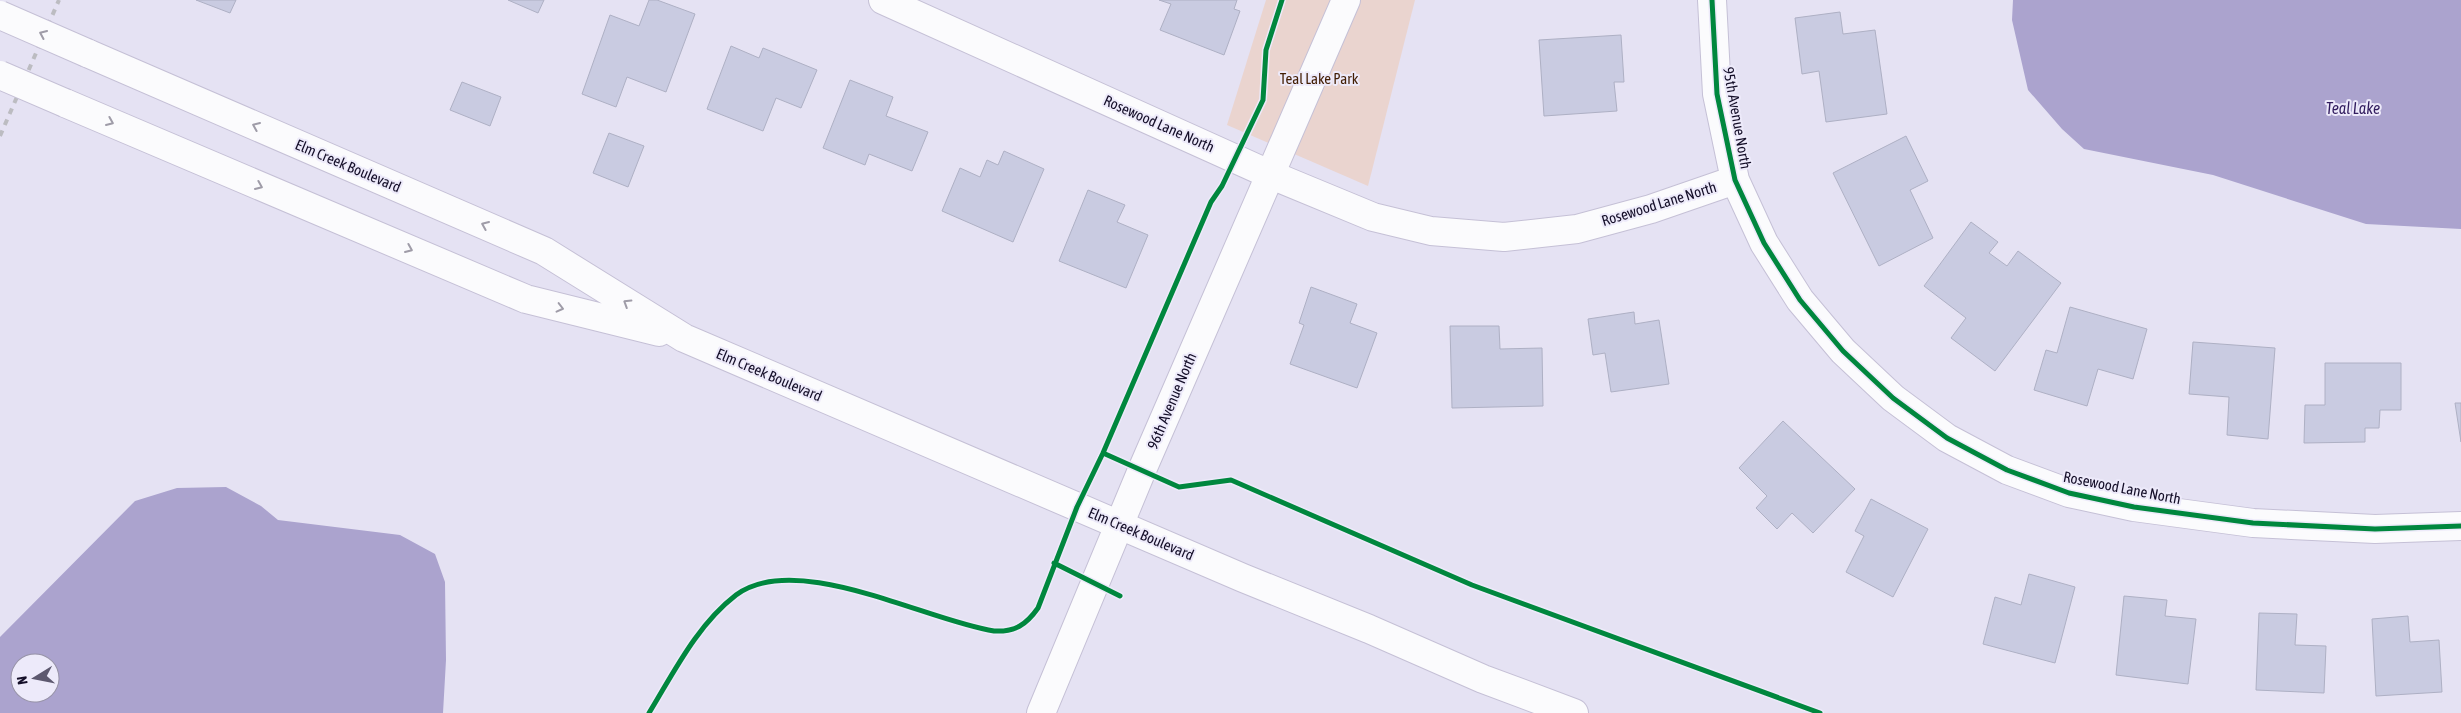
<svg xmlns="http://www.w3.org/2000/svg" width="2461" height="713" font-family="'Asap Condensed',sans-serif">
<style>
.green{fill:#ead4cf}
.water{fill:#aba3ce;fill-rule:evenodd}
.building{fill:#c9cbe1;stroke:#aeb0c4}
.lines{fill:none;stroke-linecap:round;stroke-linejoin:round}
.minor-casing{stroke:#c5c0d6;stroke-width:30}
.major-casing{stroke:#c5c0d6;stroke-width:30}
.minor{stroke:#fbfbfd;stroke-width:28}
.major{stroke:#fbfbfd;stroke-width:28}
.rail{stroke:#bcbcc1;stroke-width:4;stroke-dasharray:6 6;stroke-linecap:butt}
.major-bridge-casing{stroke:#c5c0d6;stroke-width:30;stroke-linecap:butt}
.major-bridge{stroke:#fbfbfd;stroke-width:28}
.cycleway-casing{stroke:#edeafa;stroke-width:8}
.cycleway{stroke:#00873e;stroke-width:5}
.oneway{stroke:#9f9ca8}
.labels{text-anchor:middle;stroke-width:4;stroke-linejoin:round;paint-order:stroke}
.park-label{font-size:15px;fill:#421e04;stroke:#edeafa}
.street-label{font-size:15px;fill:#140e28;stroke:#edeafa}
.water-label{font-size:16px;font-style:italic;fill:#311c5e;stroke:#edeafa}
</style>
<rect width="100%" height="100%" fill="#e5e2f3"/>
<path class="green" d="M1266,0H1415L1368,186L1227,125Z"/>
<path class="water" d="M2013,0H2461V229L2366,224L2213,175L2084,149L2062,129L2028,90L2012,20Z
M226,487L261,506L278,520L400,535L435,554L445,582L446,660L443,713H0V637L135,501L177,488ZM20,663H50V693H20Z"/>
<path class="building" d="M196,0H236L230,13Z
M508,0H544L538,13Z
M649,0H657L695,14L666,92L627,77L616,107L582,94L610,15L639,26Z
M1159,0H1237L1234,9L1240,11L1224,55L1160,30L1171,4Z
M1840,12L1843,34L1875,30L1887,114L1826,122L1819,71L1802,74L1795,18Z
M1621,35L1624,82H1614L1617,111L1544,116L1539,40Z
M731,46L759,58L763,48L817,70L801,108L776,98L763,131L707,109Z
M850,80L893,97L886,116L928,132L912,171L869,154L865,165L823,148Z
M462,82L501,97L490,126L450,110Z
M609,133L644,146L628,187L593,173Z
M1906,136L1928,181L1910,190L1933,238L1879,266L1833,173Z
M1004,151L1044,169L1013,242L942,211L960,168L980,177L987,160L998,165Z
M1088,190L1125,205L1117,222L1148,235L1126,288L1059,261Z
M1971,222L1998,242L1989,253L2007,266L2018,251L2061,283L1995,371L1951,338L1966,318L1924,286Z
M1311,287L1357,304L1350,323L1377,333L1357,388L1290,364L1304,325L1299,323Z
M2070,307L2147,329L2133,379L2098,369L2087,406L2034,390L2046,350L2057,353Z
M1634,312L1635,324L1659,320L1669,384L1611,392L1605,353L1593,355L1588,319Z
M1450,326H1499L1500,349L1542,348L1543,406L1452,408Z
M2193,342L2275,348L2268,439L2227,435L2229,397L2189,394Z
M2325,363H2401V410H2380L2379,428H2365V442L2304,443L2305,405H2325Z
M2455,403H2461V442Z
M1783,421L1855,489L1813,533L1792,513L1777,529L1756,508L1767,496L1739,468Z
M1871,499L1928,529L1893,597L1846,572L1864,536L1855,531Z
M2029,574L2075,587L2055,663L1983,644L1995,597L2021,605Z
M2124,596L2167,600L2165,616L2196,619L2188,684L2116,675Z
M2259,613L2297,614L2295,645L2326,646L2324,693L2256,690Z
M2408,616L2410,642L2439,640L2442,692L2376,696L2372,619Z"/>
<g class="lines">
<defs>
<path id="minor" d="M883,0L1269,174L1373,217L1431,231L1504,237L1577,229L1651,209L1735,180
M1712,0L1717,94L1735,180L1764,243L1800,300L1843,351L1893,398L1947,438L2007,470L2069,493L2134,507L2253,523L2375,529L2461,526
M1041,713L1142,470L1346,0"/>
<path id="major" d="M87,53L544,251L684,338L1243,578L1369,629L1483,679L1574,713
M65,103L526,299L659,332"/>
</defs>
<use href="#minor" class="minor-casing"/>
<use href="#major" class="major-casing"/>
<use href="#minor" class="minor"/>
<use href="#major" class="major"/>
<path class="rail" d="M0,136L59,0"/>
<defs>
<path id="major-bridge" d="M0,15L87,53
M0,75L65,103"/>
</defs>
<use href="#major-bridge" class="major-bridge-casing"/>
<use href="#major-bridge" class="major-bridge"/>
<defs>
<path id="cycleway" d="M1712,0L1717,94L1735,180L1764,243L1800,300L1843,351L1893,398L1947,438L2007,470L2069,493L2134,507L2253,523L2375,529L2461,526
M1103,453L1179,487L1231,480L1472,585L1820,713
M1054,563L1120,596
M649,713C674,672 697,625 736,595C796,550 927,621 994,631C1015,632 1026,625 1038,608L1077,507L1103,453L1211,202L1222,186L1263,100L1266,50L1282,0"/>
</defs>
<use href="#cycleway" class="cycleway-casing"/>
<use href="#cycleway" class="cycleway"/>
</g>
<defs><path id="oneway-chevron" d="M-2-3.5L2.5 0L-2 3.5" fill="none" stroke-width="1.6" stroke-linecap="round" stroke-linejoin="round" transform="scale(1.25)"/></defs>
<g class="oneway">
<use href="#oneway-chevron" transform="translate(43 34) rotate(-156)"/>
<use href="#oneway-chevron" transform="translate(110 122) rotate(23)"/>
<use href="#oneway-chevron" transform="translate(256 126) rotate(-157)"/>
<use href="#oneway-chevron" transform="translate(259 186) rotate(23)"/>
<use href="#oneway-chevron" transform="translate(485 225) rotate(-157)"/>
<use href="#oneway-chevron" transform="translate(409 249) rotate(23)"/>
<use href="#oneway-chevron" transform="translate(627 303) rotate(-148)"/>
<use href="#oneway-chevron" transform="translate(560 308) rotate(14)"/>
</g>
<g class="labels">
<g class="park-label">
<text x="1319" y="84">Teal Lake Park</text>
</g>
<g class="street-label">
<text transform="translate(1737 118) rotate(80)" y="5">95th Avenue North</text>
<text transform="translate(1159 124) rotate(24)" y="5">Rosewood Lane North</text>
<text transform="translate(348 166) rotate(23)" y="5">Elm Creek Boulevard</text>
<text transform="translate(1659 204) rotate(-17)" y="5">Rosewood Lane North</text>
<text transform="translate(769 375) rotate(23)" y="5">Elm Creek Boulevard</text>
<text transform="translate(1172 401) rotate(-67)" y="5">96th Avenue North</text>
<text transform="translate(2122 488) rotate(11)" y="5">Rosewood Lane North</text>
<text transform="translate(1141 534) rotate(23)" y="5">Elm Creek Boulevard</text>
</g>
<g class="water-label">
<text x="2353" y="114">Teal Lake</text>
</g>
</g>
<g transform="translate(35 678) rotate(260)"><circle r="24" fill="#edeafa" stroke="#9692a6"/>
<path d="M0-4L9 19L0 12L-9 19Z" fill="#5d586f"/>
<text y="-8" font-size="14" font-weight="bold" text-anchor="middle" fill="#140e28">N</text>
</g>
</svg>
